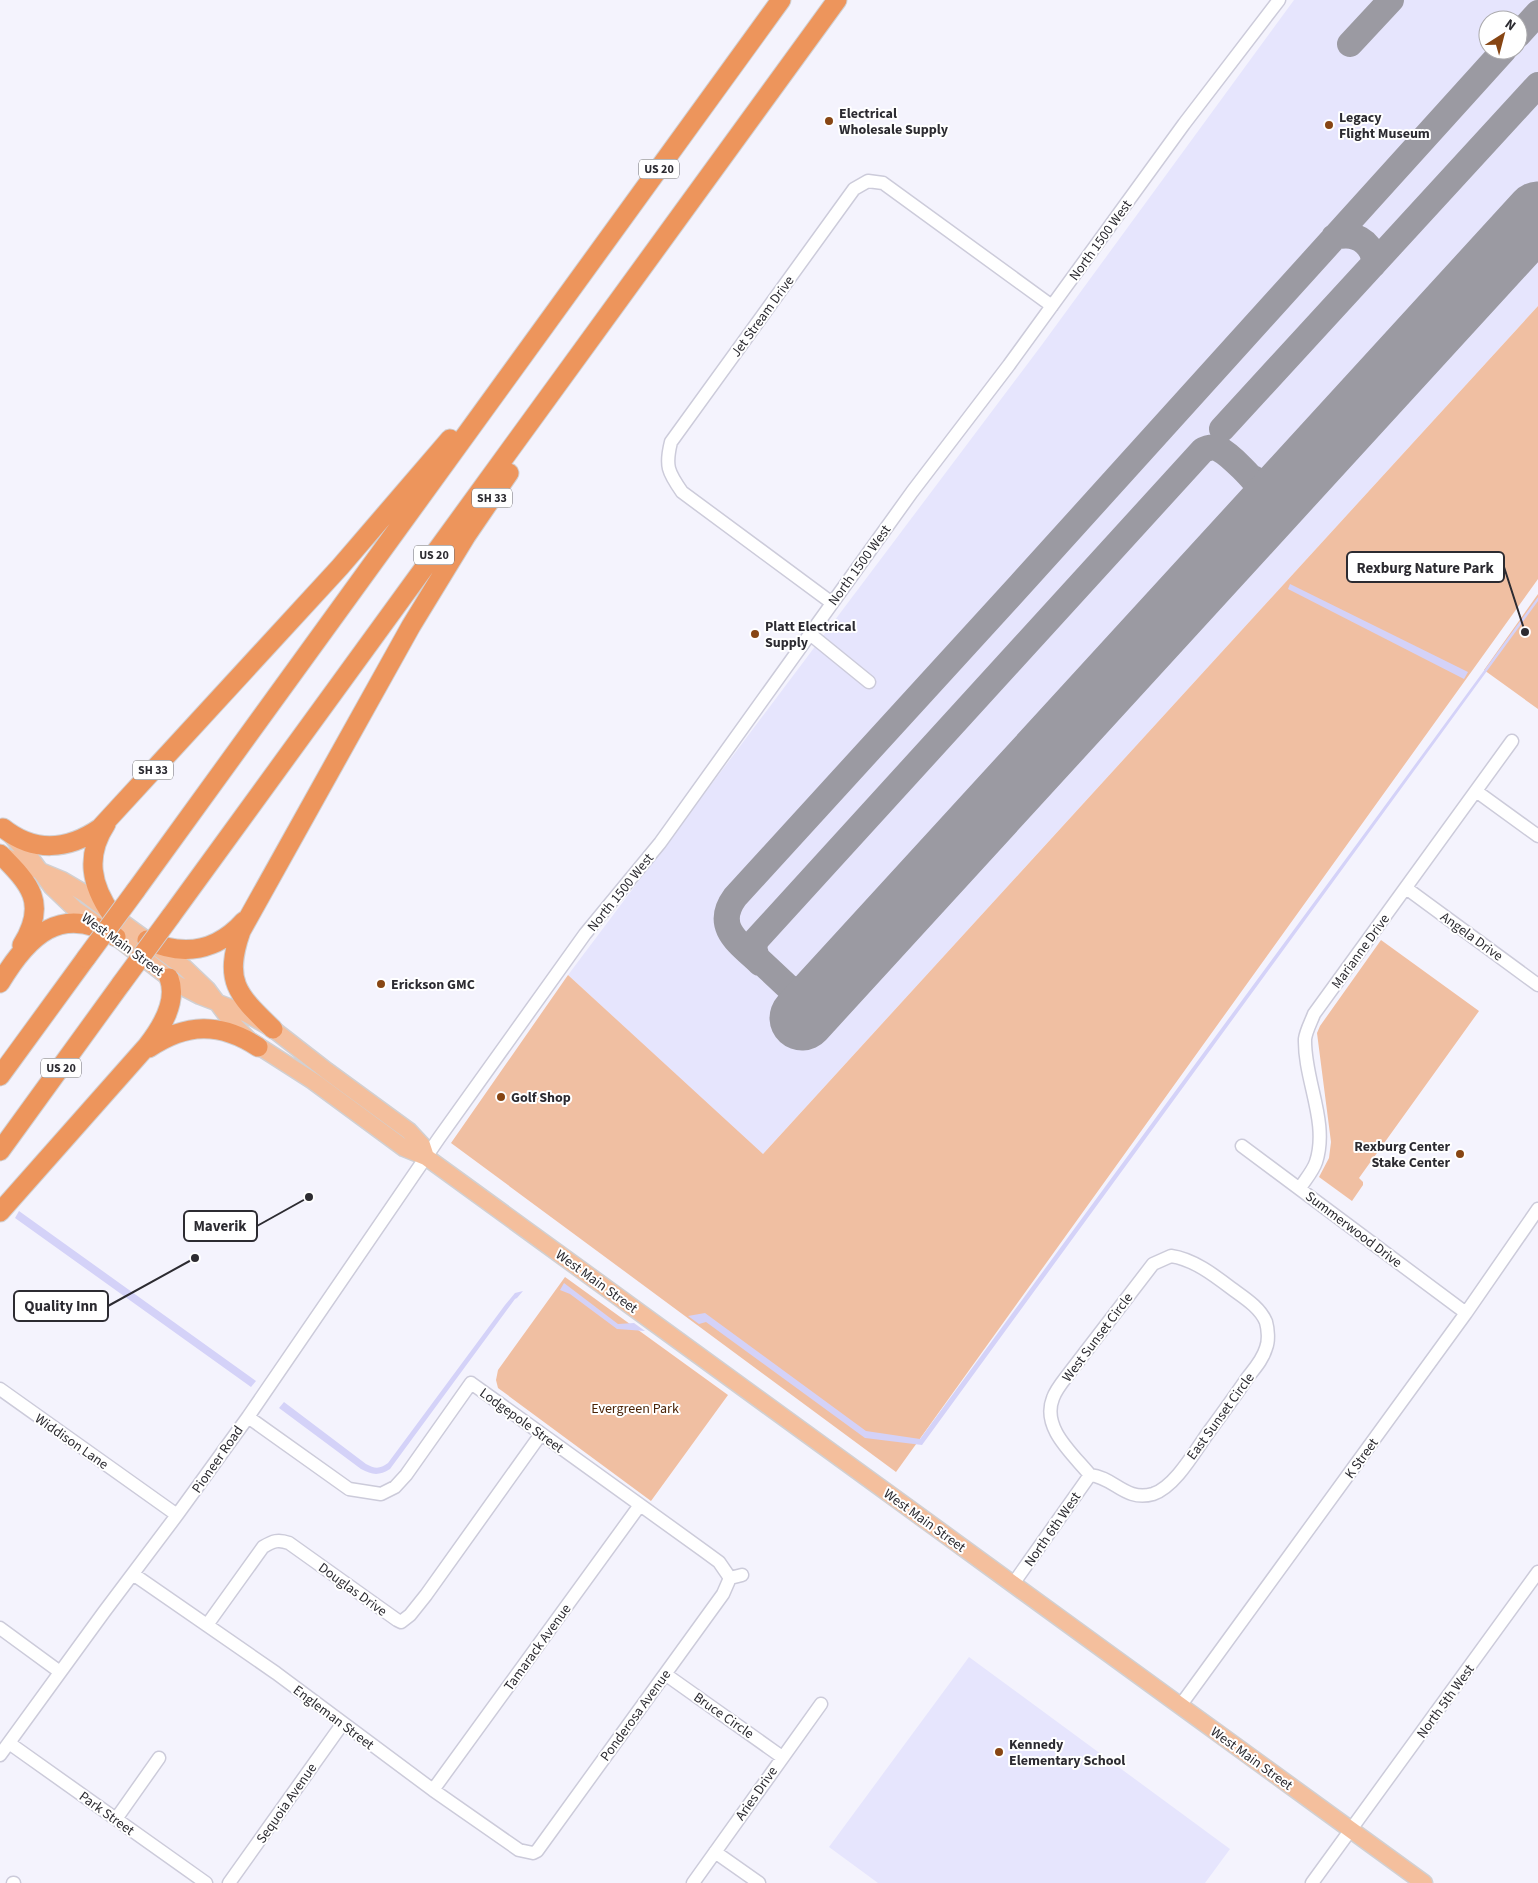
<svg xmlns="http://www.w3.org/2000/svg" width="1538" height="1883" font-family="'Source Sans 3',sans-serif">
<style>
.built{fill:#e6e5fd;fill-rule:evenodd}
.green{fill:#f0bfa2}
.water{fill:#d4d2f8}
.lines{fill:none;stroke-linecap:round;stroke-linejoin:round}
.taxiway{stroke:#9b9aa2;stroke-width:26}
.runway{stroke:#9b9aa2;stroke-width:65}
.minor-casing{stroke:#cccbda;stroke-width:15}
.major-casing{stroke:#d1d0d2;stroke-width:19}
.highway-casing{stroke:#d1d0d2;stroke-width:21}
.minor{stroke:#fff;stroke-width:12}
.major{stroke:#f4bf9d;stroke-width:16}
.highway{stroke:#ed955c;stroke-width:19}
.highway-bridge-casing{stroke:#d1d0d2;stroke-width:21;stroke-linecap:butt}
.highway-bridge{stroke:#ed955c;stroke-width:19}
.poi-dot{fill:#874513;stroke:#fff;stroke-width:2}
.labels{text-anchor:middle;stroke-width:4;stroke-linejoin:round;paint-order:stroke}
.shield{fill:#fff;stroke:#6b6b6f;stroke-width:1}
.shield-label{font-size:12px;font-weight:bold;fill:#2c2b31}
.poi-label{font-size:14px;font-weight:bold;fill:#2c2b31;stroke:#fff;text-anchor:start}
.street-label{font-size:14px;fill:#2c2b31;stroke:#fff}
.park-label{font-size:14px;fill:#4b2407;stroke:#fff}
.leader{fill:none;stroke:#2c2b31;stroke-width:2}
.callout-dot{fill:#2c2b31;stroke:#fff;stroke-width:2}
.callout{fill:#fff;stroke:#2c2b31;stroke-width:2}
.callout-label{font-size:15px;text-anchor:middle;font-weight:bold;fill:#2c2b31}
</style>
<rect width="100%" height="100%" fill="#f4f3fd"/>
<path class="built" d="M1294,0H1538V306L762,1155L568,975L1041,346ZM1488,20H1518V50H1488Z
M969,1657L1230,1849L1205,1883H878L829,1847Z"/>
<path class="green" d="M1538,306V579L896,1472L451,1143L568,975L763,1154Z
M1538,594V709L1484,670Z
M1381,940L1479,1011L1359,1178L1363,1182V1185L1352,1201L1319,1177L1329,1158L1331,1142L1317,1033L1320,1026Z
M565,1277L728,1395L651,1501L498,1388L496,1380L498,1370Z"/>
<path class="water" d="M1290,584L1468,672L1464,679L1288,589Z
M1538,597V601L922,1445L865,1438L706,1322L699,1324L688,1316L705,1313L866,1431L920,1439Z
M19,1211L256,1381L251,1387L15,1218Z
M564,1283L618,1324L634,1323L645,1331L617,1329L570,1294L560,1290Z
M523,1291L517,1298L515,1299L390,1469C379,1476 372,1475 361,1469L279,1408L284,1402L366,1464C375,1469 380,1469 388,1463L505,1305L515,1293Z"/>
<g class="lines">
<path class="taxiway" d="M1518,35L1538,13
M1350,44L1391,0
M1334,237C1339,236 1345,235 1351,236C1364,238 1377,252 1373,265
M1222,429L1538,85
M1253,478C1269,489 1284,487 1299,475
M760,963C739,943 713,927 735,897L1020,585L1504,50
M828,990L806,994L788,987L757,958L754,948L756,940L1203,450C1208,448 1213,446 1219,449C1229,454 1257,481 1260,491C1264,502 1261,512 1256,522"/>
<path class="runway" d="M802,1018L1538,214"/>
<defs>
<path id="minor" d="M832,603L682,492C668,472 665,466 671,442L854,189L868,181L883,183L1052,306
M810,634L869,682
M1476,791L1538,836
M1406,888L1538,985
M1242,1146L1466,1313
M1300,1188C1305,1180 1313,1171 1316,1162C1329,1122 1304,1080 1305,1039C1306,1031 1311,1022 1314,1014L1512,741
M1171,1256C1193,1259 1214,1275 1231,1288C1243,1297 1260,1307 1266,1322C1268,1329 1269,1341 1266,1348C1263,1359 1255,1368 1248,1377C1235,1396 1222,1414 1208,1433C1195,1451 1175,1487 1153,1494C1125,1502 1114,1477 1090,1475C1073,1454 1041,1428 1053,1398C1056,1389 1064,1380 1070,1372L1153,1264Z
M0,1389L177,1515
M248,1417L349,1489L381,1494L395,1487L406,1475L471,1383L704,1551L719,1562L730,1578
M133,1574L276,1673L433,1790L519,1850L533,1853L537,1851L723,1594L730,1578
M730,1578L742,1575
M1013,1584L1090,1475
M207,1625L263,1547C273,1541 278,1539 289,1543L397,1620L401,1622L410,1615L426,1595L541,1434
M0,1628L60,1672
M665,1674L782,1757
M1180,1706L1466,1313L1538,1209
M9,1743L206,1883
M0,1755L104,1612L177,1515L248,1417L439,1138L585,934L660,843L912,492L1009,365L1184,124L1279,0
M433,1790L640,1505
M116,1819L159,1758
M715,1852L759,1883
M13,1883H14
M229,1883L343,1723
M693,1883L821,1704
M1312,1883L1538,1572"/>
<path id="major" d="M11,835L29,856L52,887L76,910L116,937L177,984L200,996L247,1014L273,1029L327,1071L409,1131L422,1145L426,1157
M4,856L62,880L84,893L122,922L185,968L207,989L233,1024L249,1040L313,1081L404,1148L426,1157L1424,1883"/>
<path id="highway" d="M106,824C85,856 91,885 112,915
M3,828C34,853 68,850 100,828L340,567L450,439
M0,854C30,884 48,903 22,945
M136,890L781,0
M171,916L837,0
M147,940C183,957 217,951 244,921
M0,983C28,936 61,903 116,937
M273,1029C238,995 223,982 241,931L411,626L466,536L509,473
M149,1048C186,1023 220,1022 258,1047
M0,1076L86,958
M0,1151L121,984
M0,1212L147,1046C161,1028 178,1002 169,978"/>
</defs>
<use href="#minor" class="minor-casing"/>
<use href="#major" class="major-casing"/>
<use href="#highway" class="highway-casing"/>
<use href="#minor" class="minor"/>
<use href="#major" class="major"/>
<use href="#highway" class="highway"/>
<defs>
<path id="highway-bridge" d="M86,958L136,890
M121,984L171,916"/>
</defs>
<use href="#highway-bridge" class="highway-bridge-casing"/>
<use href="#highway-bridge" class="highway-bridge"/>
</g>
<g class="poi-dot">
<circle cx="829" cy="121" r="5"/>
<circle cx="1329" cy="125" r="5"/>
<circle cx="755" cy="634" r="5"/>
<circle cx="381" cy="984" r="5"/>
<circle cx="501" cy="1097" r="5"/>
<circle cx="1460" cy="1154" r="5"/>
<circle cx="999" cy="1752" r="5"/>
</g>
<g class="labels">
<g class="shield">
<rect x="639" y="159.5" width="40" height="19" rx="4"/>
<rect x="472" y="488.5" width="40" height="19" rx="4"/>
<rect x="414" y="545.5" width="40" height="19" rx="4"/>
<rect x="133" y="760.5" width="40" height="19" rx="4"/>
<rect x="41" y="1058.5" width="40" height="19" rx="4"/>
</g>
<g class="shield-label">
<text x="659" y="173">US 20</text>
<text x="492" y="502">SH 33</text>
<text x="434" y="559">US 20</text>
<text x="153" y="774">SH 33</text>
<text x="61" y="1072">US 20</text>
</g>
<g class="poi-label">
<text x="839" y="118">Electrical<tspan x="839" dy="16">Wholesale Supply</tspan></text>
<text x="1339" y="122">Legacy<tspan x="1339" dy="16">Flight Museum</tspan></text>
<text x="765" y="631">Platt Electrical<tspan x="765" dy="16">Supply</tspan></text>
<text x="391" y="989">Erickson GMC</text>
<text x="511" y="1102">Golf Shop</text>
<text x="1450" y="1151" text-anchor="end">Rexburg Center<tspan x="1450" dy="16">Stake Center</tspan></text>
<text x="1009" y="1749">Kennedy<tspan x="1009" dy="16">Elementary School</tspan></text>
</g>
<g class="street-label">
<text transform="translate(1100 240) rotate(-54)" y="5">North 1500 West</text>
<text transform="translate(762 316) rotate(-54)" y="5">Jet Stream Drive</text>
<text transform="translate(859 565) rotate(-54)" y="5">North 1500 West</text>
<text transform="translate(620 892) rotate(-51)" y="5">North 1500 West</text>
<text transform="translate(1472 936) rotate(36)" y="5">Angela Drive</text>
<text transform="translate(123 944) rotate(36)" y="5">West Main Street</text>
<text transform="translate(1360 951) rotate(-54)" y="5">Marianne Drive</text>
<text transform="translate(1354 1229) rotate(37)" y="5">Summerwood Drive</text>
<text transform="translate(597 1281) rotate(36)" y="5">West Main Street</text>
<text transform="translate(1097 1337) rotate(-53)" y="5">West Sunset Circle</text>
<text transform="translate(1220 1416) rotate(-54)" y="5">East Sunset Circle</text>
<text transform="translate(522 1420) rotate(36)" y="5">Lodgepole Street</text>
<text transform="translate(72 1441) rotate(35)" y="5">Widdison Lane</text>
<text transform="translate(1361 1458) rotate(-54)" y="5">K Street</text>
<text transform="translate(217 1459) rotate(-55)" y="5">Pioneer Road</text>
<text transform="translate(925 1520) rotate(36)" y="5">West Main Street</text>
<text transform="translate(1052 1529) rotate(-55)" y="5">North 6th West</text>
<text transform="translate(353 1589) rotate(36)" y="5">Douglas Drive</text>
<text transform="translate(537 1647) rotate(-54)" y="5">Tamarack Avenue</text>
<text transform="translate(1445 1701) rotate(-54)" y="5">North 5th West</text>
<text transform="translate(635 1715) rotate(-54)" y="5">Ponderosa Avenue</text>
<text transform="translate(724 1715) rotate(35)" y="5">Bruce Circle</text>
<text transform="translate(334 1717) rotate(37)" y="5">Engleman Street</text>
<text transform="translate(1252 1758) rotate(36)" y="5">West Main Street</text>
<text transform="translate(756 1793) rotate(-55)" y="5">Aries Drive</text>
<text transform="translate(286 1803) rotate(-55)" y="5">Sequoia Avenue</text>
<text transform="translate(107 1813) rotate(36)" y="5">Park Street</text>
</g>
<g class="park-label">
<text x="635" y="1413">Evergreen Park</text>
</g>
</g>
<path class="leader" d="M1525 632L1504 567M309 1197L257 1226M195 1258L108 1306"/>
<g class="callout-dot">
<circle cx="1525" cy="632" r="5"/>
<circle cx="309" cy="1197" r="5"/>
<circle cx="195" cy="1258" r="5"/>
</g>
<g class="callout">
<rect x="1347" y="552" width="157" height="30" rx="5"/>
<rect x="184" y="1211" width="73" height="30" rx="5"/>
<rect x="14" y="1291" width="94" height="30" rx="5"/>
</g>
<g class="callout-label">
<text x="1425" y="573">Rexburg Nature Park</text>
<text x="220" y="1231">Maverik</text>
<text x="61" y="1311">Quality Inn</text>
</g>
<g transform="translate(1503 35) rotate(36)"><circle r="24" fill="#ffffff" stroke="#abaaad"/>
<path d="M0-4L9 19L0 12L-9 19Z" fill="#874513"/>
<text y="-8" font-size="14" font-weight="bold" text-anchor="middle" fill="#2c2b31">N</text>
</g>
</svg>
